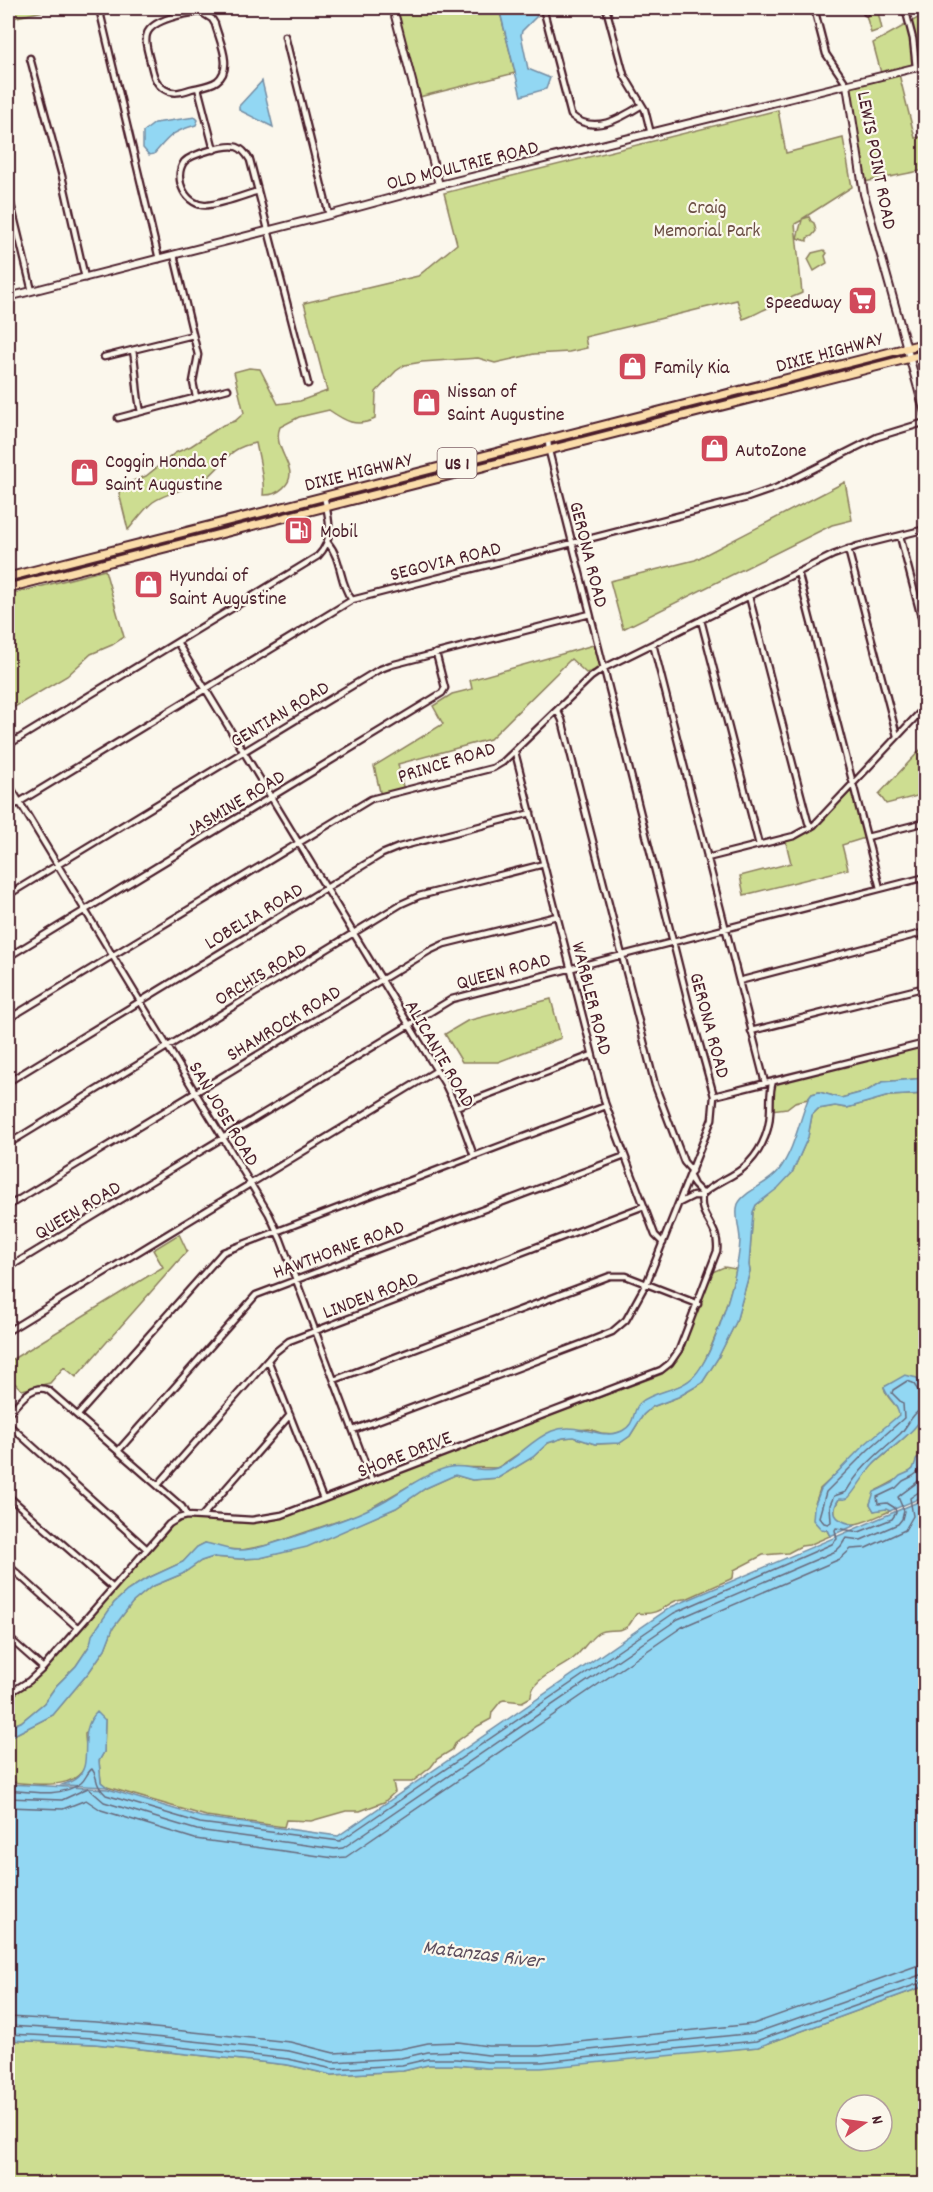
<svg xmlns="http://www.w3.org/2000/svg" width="933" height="2192" font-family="Dekko,sans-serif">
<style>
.green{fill:#cddd91;stroke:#8c7e5e;stroke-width:1.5;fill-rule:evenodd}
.water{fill:#92d7f3;stroke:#758da3;stroke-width:1.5}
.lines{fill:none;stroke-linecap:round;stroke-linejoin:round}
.shore{stroke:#67697b;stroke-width:1.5}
.street-casing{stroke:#4a1f2b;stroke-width:9}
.secondary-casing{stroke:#4a1f2b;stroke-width:10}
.primary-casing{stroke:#4a1f2b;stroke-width:11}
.street{stroke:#fbf7ec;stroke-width:4.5}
.secondary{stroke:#fbf7ec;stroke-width:6}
.primary{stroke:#fbddab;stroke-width:7}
.labels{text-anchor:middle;stroke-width:4.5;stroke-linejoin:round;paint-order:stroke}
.shield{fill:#fbf7ec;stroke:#7f6065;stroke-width:1.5}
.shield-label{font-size:18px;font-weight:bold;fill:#4a1f2b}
.street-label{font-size:20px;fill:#4a1f2b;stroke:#fbf7ec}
.park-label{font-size:20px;fill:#6b4e44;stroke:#fbf7ec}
.poi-label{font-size:20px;fill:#4a1f2b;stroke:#fbf7ec;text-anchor:start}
.water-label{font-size:21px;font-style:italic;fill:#5c4d5d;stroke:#fbf7ec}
</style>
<rect width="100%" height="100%" fill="#fbf7ec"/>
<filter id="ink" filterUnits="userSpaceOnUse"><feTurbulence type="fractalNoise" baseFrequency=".0167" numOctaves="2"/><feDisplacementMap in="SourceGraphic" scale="12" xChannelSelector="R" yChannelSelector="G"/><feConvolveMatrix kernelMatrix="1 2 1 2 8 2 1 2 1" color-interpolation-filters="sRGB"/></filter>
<g filter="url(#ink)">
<path class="green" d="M8,8H57L8,19Z
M396,8H413V10L424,13L426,8L447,9L453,8H499L515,73L419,97Z
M864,8H877L882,29L871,33Z
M925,14V62L881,73L873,43Z
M899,74L915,138L925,136V170L864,182L850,86Z
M778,110L786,153L843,138L852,187L802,219L809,217L811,221L814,223L816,231L812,236L807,238V241L797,238L802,220L795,224L802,293C791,298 780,302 770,307C760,311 753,316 743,319L737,300L585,337L587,348L569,352L534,354L495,363L478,358L422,362L405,365L396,371L376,392L375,419C356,428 345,421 329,410L299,417L280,427C274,442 285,455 289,468C294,484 277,496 263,495C265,481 259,458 256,443C225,448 226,465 204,480C189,490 169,491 153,502C144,509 136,521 128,530L119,493L122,485L146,476L175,453L191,446L223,425L235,421L244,413L234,372L249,368L260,369L278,404L300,401L327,391L304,303L418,276L457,244L444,193Z
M824,250L827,253L825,256L827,263L814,271L808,259L812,253Z
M845,482L852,520L832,525L623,629L610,581L695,560Z
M105,570L124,637L112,645L91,654L67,676L8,711V595Z
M597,644L604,668L586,673L571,659L490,739L398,764L404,791L381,796L374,766L443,724L433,706L452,694L472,689L470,680Z
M925,745V794L886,804L879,794Z
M852,783L868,837L842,845L848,869L744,895L740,876L791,863L785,839L810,827Z
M551,999L561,1038L498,1062H462L445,1034L467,1021Z
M925,1045V1078L882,1082L867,1091L841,1098L819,1092L812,1094L808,1099L795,1102L787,1108L771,1110L768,1087L773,1084Z
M925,1094V1396L922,1385L896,1381L884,1387C887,1401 896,1401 900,1415L820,1489L814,1507L830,1536L809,1545L801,1546L788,1553L763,1555L734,1570L733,1578L686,1599C668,1598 664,1617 637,1613C634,1617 632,1621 629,1625C621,1634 607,1627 598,1633C589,1639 583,1650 575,1657C564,1668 530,1678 531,1697L522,1702L504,1700L501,1701L492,1712L491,1719L478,1726L456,1742L452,1750L437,1759L431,1767L412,1782H393L395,1792L384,1802L360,1811H346L311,1821L286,1820L284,1827L206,1816L107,1787L101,1782L99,1761L104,1752L105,1720L85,1734C85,1743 88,1754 86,1762C80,1793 31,1783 8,1782V1738L53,1715L89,1672L105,1649L113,1628L132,1603L151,1587L182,1574L201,1561L213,1557L241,1559L260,1558L307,1546L396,1508L426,1488L455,1475L472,1480L498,1478L533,1457L548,1443L563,1438L573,1437L595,1444L620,1443L630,1436L643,1415L652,1407L678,1397L702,1383L718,1358L736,1322L750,1271L749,1265L753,1212L756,1205L792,1173L808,1137L812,1115L818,1109L835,1106L847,1108L889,1096Z
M179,1234L187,1251L76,1377L64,1367L50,1383L22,1390L8,1377V1362L163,1267L153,1250Z
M724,1267L736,1269C732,1292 709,1363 693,1378C681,1389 663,1390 650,1398C645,1401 640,1406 636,1410L635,1419L626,1430L615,1434L601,1433L589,1429L551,1432L497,1468L451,1467L414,1483L362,1513L268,1545L242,1550L225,1549L205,1543L197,1547L183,1562L144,1580L127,1591L114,1603L93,1635L90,1645L76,1666L56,1686L44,1703L21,1722L8,1727V1695L22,1688L38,1676L176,1522L192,1516L243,1522H267L662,1374L677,1360L710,1273Z
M925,1410V1459L922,1457C917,1461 916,1464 913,1469C911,1472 882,1488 877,1490L870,1504L874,1511L886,1508L890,1511C877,1516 846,1534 836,1518C833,1512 836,1504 839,1499C852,1499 852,1491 858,1482C870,1463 890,1452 906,1436C913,1428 920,1419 925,1410Z
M925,1986V2184H8V2040L95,2044L288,2065L332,2075L403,2071L428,2065H456L487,2068L758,2047ZM846,2105H882V2141H846Z"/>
<path class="water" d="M499,8H534L537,16L522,31L521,35L528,69L550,78L546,89L521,96Z
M262,81L273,127L239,110V106Z
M195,117L198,120L196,125C171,132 170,136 154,154L149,155L143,148V132L155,123Z
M925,1078V1094L889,1096L847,1108L835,1106L818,1109L812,1115L808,1137L792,1173L778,1188L756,1205L753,1212L749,1265L750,1271L736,1322L718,1358L702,1383L678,1397L652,1407L643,1415L630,1436L620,1443L595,1444L573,1437L563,1438L548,1443L533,1457L498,1478L472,1480L455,1475L426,1488L396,1508L307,1547L260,1558L241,1559L213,1557L201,1561L182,1574L151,1587L132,1603L113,1628L105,1649L89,1672L53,1715L8,1738V1727L21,1722L44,1703L56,1686L76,1666L90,1645L92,1635L114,1603L127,1591L144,1580L183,1562L197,1547L205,1543C218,1545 228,1551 241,1550C258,1550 276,1542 293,1537C325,1526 356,1517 386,1500C405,1489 427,1472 450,1467C465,1464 485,1474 499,1467C518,1458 532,1439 552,1431C578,1421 602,1441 622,1431C637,1424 631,1410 641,1402C656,1390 680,1391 694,1376C715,1354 739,1271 740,1240C740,1229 734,1215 738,1204C744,1191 769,1184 779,1170C794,1150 799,1122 808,1099L812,1094L819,1092L841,1098L867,1091L882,1082Z
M905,1375L917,1378C923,1387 927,1397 926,1408C922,1429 887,1450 873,1465C867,1471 851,1497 848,1498C846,1500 842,1499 839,1499C827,1517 841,1522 856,1525L830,1536L827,1530L821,1529L813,1520L814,1507L821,1489L864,1445L899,1415C897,1401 888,1401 884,1387Z
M922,1457L925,1459V1496L890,1511L886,1509L874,1511L870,1504L874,1492L893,1483L900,1476L909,1472L913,1469L917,1458Z
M925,1499V1986L758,2047L541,2068H487L456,2065H428L403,2071L332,2075L288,2065L95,2044L8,2040V1784L108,1789L201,1817L338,1836L671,1607Z
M97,1712L105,1720L104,1752L99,1761L101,1782L107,1787L62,1785C66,1783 72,1782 75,1779C96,1766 75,1733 97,1712Z"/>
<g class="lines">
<path class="shore" d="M926,1394L920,1393L913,1383L907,1381L893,1390L892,1393L903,1404L904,1418L868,1450L826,1492L819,1517L824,1523L828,1524L831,1522L830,1505L834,1496L846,1492C861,1466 878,1454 900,1434C908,1426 914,1409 926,1408
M8,1790C31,1792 61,1798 81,1783C86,1779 87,1772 92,1769C99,1778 93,1783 106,1795L200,1823L340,1841L674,1613L832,1544L837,1539L835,1530L836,1528L859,1532L892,1519L896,1513L895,1508L887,1503L878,1504L877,1497L896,1488L903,1481L913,1476L918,1472L921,1464H926
M8,1798L62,1800L88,1788L104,1802L197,1830L335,1849L343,1848L678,1619L836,1551L841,1546L846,1538L861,1540L898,1524L902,1519L904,1511L898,1497C906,1490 920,1482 926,1473
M8,1807L63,1809L86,1800L101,1810L195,1839L334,1858L346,1857L682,1627L840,1559L851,1549L866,1548L905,1530L913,1516L910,1498L926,1487
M8,2017L97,2022L290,2042L334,2053L400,2049L428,2043L458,2042L488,2046H540L753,2024L916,1966L926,1964
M8,2026L96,2031L289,2051L333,2062L401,2058L428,2052L457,2051L488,2055H540L755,2033L926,1973
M8,2034L95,2038L288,2059L333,2069L402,2065L428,2059H456L488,2062H541L756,2041L926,1981"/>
<defs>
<path id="street" d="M99,8L159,259
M543,8L571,115C593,135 620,119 642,105
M606,8L624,75L645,110L651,134
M814,8L826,54L847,85
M863,8L866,12
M905,8L913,39L916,67
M201,12L212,19L215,24C219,40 234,68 217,81C210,86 199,87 191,89C182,92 173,95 164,89C154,83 153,72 150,61C148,52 144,42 147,34C152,19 187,13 201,12Z
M285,36L329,215
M30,58L62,176L85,278
M198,88L214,150
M258,191C242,196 225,203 208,205C187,208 172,179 184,162C191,154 227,144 237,147C243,149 247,155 250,160L308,384
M8,192L32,291
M174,255L198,355L193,382L196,397
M133,351C137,372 136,392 141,412
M104,357L193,335
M118,418L228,389
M900,536L926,636
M328,543C342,559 339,583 352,600
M848,549L897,736
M798,572L880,888
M749,596L808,822L811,827
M701,620L759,845
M653,644L765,1083
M557,710L562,720L655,1085L684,1162L692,1171
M8,745L318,556C335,539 329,518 324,496
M515,752L605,1103L655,1235L663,1243
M8,783L269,1214L281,1240L372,1481
M8,809L352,600L747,498L776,488L877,437L926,422
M867,837L926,822
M707,858L794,836L814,825L926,706
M8,895L378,670L391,665L590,614
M8,957L442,693L445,688L436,653
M739,981L926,932
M8,1019L371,799L493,768L503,762L591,677L604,668L833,555L858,546L926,529
M751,1031L926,987
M8,1082L382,854L399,847L531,813
M714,1096L926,1043
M456,1107L592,1055
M8,1144L401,904L419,896L544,864
M474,1156L606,1106
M690,1177L694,1185L703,1194C714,1183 731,1178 743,1168C759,1155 769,1134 770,1114C771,1102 769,1092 773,1081
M8,1206L429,951L444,944L557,916
M8,1268L452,999L926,877
M8,1331L436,1071
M268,1360L323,1499
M334,1380L610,1276H626L698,1304
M8,1414C19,1403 31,1383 48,1390L182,1507L187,1516
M78,1415L223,1252L474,1156L456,1107L445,1084L177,642
M8,1424L147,1549
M353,1430L592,1340L612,1332L626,1320L647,1282L712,1119L714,1096L691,1013L549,451L548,440
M118,1451L256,1295L625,1156
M158,1485L274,1353L289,1341L644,1206
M8,1496L113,1588
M202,1516L290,1415
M8,1565L78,1628
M8,1637L43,1668
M8,1694L29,1681L43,1668L169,1524L179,1518L187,1516L252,1520L282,1515L661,1370L670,1363L679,1350L717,1251C720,1226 698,1217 702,1196H693L679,1203"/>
<path id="secondary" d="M393,8L439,185
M847,85L864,194L926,417
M8,297L329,215L439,185L926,65"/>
<path id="primary" d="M8,577L926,343
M8,588L926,354"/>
</defs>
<use href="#street" class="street-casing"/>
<use href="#secondary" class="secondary-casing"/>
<use href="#primary" class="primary-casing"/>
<use href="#street" class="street"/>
<use href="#secondary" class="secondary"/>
<use href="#primary" class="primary"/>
</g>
</g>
<defs>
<symbol id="supermarket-square" viewBox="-11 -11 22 22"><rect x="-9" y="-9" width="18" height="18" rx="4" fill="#d1495b" stroke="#fbf7ec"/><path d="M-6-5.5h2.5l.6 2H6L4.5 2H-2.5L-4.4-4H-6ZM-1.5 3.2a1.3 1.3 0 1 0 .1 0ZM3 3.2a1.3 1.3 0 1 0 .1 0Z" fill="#fff"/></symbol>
<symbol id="shop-square" viewBox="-11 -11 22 22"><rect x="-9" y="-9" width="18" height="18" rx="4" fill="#d1495b" stroke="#fbf7ec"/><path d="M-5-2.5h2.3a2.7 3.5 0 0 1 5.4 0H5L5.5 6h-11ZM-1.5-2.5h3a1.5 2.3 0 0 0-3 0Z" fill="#fff"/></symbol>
<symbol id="fuel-square" viewBox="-11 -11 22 22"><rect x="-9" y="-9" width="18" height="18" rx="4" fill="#d1495b" stroke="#fbf7ec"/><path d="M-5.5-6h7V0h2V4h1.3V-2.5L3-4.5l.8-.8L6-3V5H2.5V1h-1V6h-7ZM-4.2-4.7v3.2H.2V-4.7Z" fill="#fff"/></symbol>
</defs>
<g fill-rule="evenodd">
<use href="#supermarket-square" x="846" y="284" width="33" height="33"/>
<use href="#shop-square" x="616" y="350" width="33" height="33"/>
<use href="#shop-square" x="410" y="386" width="33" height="33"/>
<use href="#shop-square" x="698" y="432" width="33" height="33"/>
<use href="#shop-square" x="68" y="456" width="33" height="33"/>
<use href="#fuel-square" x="282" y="514" width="33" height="33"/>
<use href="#shop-square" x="132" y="568" width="33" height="33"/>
</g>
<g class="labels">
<rect class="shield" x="437.5" y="448" width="39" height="30" rx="4.5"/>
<g class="shield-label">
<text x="457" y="469">US 1</text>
</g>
<g class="street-label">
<text transform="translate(878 160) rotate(79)" y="7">LEWIS POINT ROAD</text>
<text transform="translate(462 164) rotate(-14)" y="7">OLD MOULTRIE ROAD</text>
<text transform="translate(829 351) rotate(-15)" y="7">DIXIE HIGHWAY</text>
<text transform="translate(358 471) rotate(-14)" y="7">DIXIE HIGHWAY</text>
<text transform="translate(590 554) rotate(76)" y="7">GERONA ROAD</text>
<text transform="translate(445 560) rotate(-14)" y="7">SEGOVIA ROAD</text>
<text transform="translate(279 713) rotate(-31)" y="7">GENTIAN ROAD</text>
<text transform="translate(446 761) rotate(-17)" y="7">PRINCE ROAD</text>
<text transform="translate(235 802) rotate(-31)" y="7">JASMINE ROAD</text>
<text transform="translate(253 915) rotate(-31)" y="7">LOBELIA ROAD</text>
<text transform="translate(503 970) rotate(-15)" y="7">QUEEN ROAD</text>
<text transform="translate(260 973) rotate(-31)" y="7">ORCHIS ROAD</text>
<text transform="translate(593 998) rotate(76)" y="7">WARBLER ROAD</text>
<text transform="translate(283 1022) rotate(-31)" y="7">SHAMROCK ROAD</text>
<text transform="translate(711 1025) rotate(75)" y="7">GERONA ROAD</text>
<text transform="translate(441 1053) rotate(60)" y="7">ALICANTE ROAD</text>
<text transform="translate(225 1113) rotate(59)" y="7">SAN JOSE ROAD</text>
<text transform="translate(77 1209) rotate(-31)" y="7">QUEEN ROAD</text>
<text transform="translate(338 1248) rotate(-20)" y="7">HAWTHORNE ROAD</text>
<text transform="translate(370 1294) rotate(-21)" y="7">LINDEN ROAD</text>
<text transform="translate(404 1453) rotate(-21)" y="7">SHORE DRIVE</text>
</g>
<g class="park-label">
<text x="707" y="213">Craig<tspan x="707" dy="23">Memorial Park</tspan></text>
</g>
<g class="poi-label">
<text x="841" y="308" text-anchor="end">Speedway</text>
<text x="654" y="373">Family Kia</text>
<text x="447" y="397">Nissan of<tspan x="447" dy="23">Saint Augustine</tspan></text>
<text x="735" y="456">AutoZone</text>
<text x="105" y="467">Coggin Honda of<tspan x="105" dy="23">Saint Augustine</tspan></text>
<text x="320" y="537">Mobil</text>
<text x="169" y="581">Hyundai of<tspan x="169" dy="23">Saint Augustine</tspan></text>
</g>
<g class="water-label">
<text transform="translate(483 1953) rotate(7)" y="7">Matanzas River</text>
</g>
</g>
<rect width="933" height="2192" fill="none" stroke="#fbf7ec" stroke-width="30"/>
<rect x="15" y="15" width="903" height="2162" fill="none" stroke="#4a1f2b" stroke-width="2" filter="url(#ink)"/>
<g transform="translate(864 2123) rotate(77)"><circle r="28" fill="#fbf7ec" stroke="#b4a19f" stroke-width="1.5"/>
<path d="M0-4.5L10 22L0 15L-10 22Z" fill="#d1495b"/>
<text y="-9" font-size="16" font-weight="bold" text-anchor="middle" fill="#4a1f2b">N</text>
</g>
</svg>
